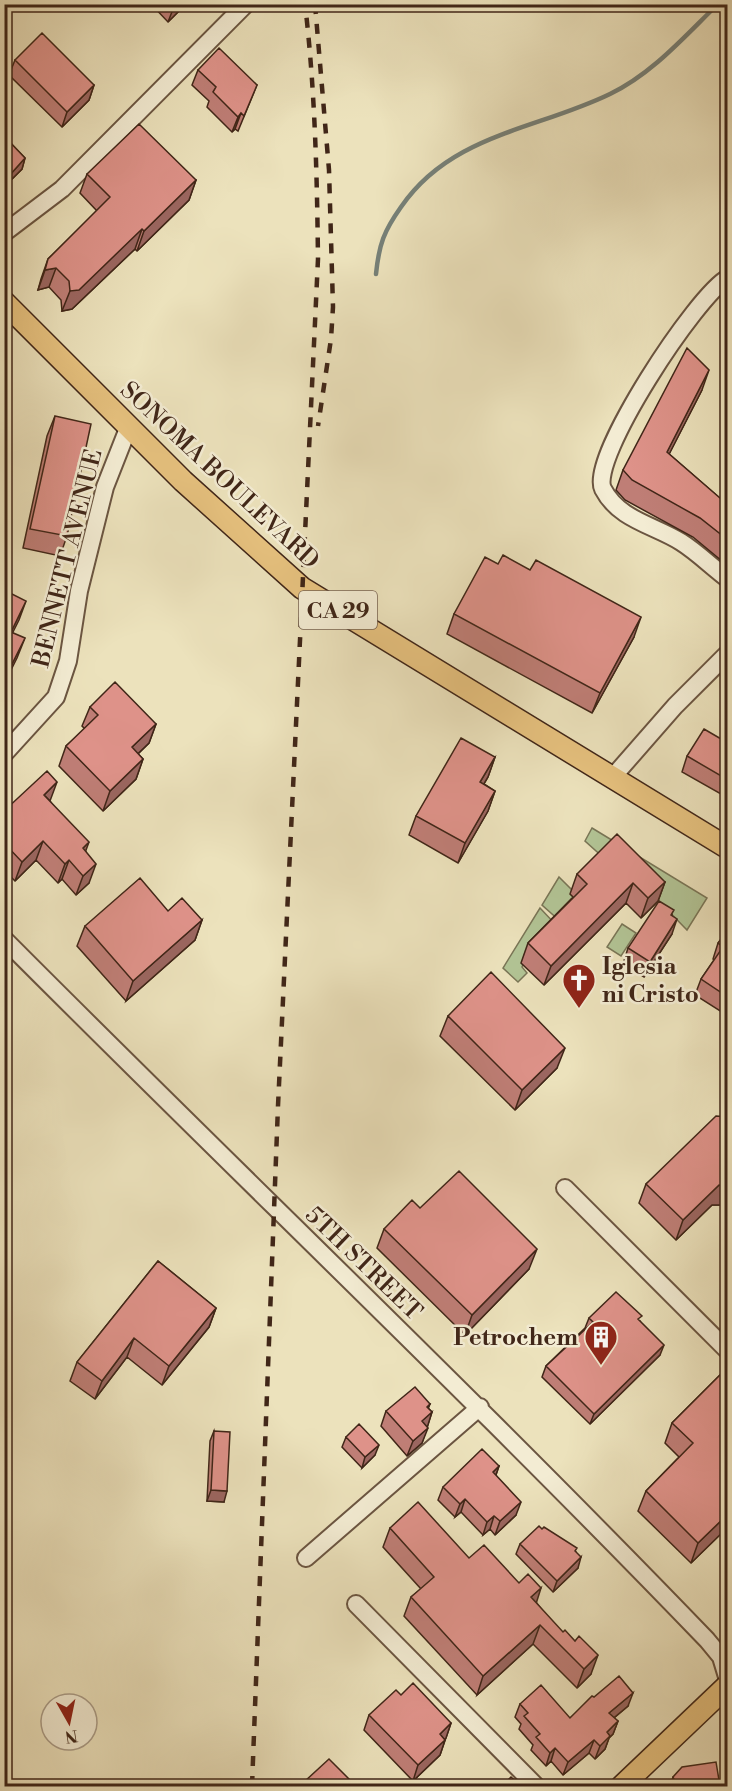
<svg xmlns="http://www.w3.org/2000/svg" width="732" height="1791" font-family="'Libre Bodoni',serif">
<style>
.green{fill:#b2c495;stroke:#797556;stroke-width:1.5}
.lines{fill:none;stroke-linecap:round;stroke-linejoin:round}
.stream{stroke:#768078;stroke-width:4.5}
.minor-casing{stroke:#6b5541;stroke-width:20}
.major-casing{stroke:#402618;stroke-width:24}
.minor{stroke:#f3ecd3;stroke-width:16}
.major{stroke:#e6c17e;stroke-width:21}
.rail{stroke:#402618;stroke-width:4.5;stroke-dasharray:10 10;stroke-linecap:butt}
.wall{fill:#bf7e76;stroke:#402618;stroke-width:1.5}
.shaded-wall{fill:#9b6660;stroke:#402618;stroke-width:1.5}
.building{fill:#de9289;stroke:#402618;stroke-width:1.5}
.labels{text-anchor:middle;stroke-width:5;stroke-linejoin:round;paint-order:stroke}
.shield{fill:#f3ecd3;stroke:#766150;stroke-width:1.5}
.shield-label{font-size:22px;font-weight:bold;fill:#402618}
.street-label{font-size:24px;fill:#402618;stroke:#f3ecd3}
.poi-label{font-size:24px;font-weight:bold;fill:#402618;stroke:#f3ecd3;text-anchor:start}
</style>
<rect width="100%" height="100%" fill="#ece2bc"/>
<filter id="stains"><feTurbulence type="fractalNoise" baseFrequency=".00333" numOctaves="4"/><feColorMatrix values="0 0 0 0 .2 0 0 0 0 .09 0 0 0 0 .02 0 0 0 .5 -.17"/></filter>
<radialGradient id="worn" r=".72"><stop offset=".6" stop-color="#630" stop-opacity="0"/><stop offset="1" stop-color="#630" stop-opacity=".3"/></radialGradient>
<path class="green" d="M592,828L707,898L687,930L612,853L605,859L585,841Z
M559,877L573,891L579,904L561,922L542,905Z
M540,908L557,926L523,965L522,967L527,973L518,982L503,968Z
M622,924L636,933L621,956L607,947Z"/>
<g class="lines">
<path class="stream" d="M376,274C379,244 384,231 401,207C451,134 536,130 610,94C652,74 685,36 718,4"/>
<defs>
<path id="minor" d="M4,233L62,189L246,4
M728,278C697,294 588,460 603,489C619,520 654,525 681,542C697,552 712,567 728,579
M4,754L56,697L68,661L79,591L105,487L129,426
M612,778L675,706L728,653
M4,939C238,1174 478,1402 707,1640L721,1657L728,1680
M565,1188L728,1351
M306,1558L480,1407
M356,1604L536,1786"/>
<path id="major" d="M4,302L183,481L302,588L728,848
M622,1786L728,1685"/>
</defs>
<use href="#minor" class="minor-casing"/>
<use href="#major" class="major-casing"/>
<use href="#minor" class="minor"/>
<use href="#major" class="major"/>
<path class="rail" d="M315,4L329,170L333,307L331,339L318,426
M252,1786L278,1106L318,259C317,174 315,89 305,4"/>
</g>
<path class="wall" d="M151,4H186L168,22Z
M15,60L94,85L89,100L62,127L9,75Z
M198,70L257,85L238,131L235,129L232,132L207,107L209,101L192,85Z
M4,136L25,158L22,169L5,186Z
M87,174L196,180L189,200L137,251L135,249L72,309L62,311L61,300L49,287L38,290L41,279L48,259L97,211L80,193Z
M702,390L669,454L728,505V566L693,537L625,500L616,490L623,470Z
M55,416L67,536L60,556L23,548L47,436Z
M498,564L530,570L634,637L592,713L447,634L454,614Z
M90,707L156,724L149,743L138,754L143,759L136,779L103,811L59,766L66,746L85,729L82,726Z
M728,743V798L682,772L687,756Z
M495,757L488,777L484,784L495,791L488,811L458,863L409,835L416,816Z
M50,801L86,852L89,883L76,895L62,879L58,883L36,860L15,881L4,870V811Z
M577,874L665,882L658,901L641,918L626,903L544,985L521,963L528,943L573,897L570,894Z
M168,911L202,920L195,940L126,1001L77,946L85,926Z
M672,915V934L644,977L623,964L628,948Z
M728,930V1016L695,995L701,979L714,960L713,959L718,943Z
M448,1016L557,1068L515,1110L440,1036Z
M728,1095V1105L725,1102Z
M728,1117V1210L723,1205H712L676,1240L639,1203L646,1184Z
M420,1208L529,1269L465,1335L377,1248L384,1229Z
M158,1261L216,1308L209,1327L162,1385L127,1357L95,1399L70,1381L77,1362Z
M589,1318L640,1321L660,1355L590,1424L542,1377L546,1366L585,1328Z
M721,1374L728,1527L691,1563L638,1511L646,1491L679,1457L665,1443L672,1423Z
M430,1404L428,1408L432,1412L422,1443L407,1456L381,1426L386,1411Z
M214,1431L224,1502L207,1501L210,1441Z
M346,1437L375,1455L362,1468L342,1447Z
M499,1466L496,1475L516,1515L495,1535L490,1529L483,1535L461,1512L455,1517L438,1500L443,1487Z
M390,1528L469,1558L536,1602L591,1674L577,1688L533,1644L477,1695L404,1616L411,1597L421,1589L383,1547Z
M542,1529L576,1552L578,1568L553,1592L516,1554L520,1544Z
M401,1695L451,1723L440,1755L413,1781L364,1730L369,1715Z
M594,1697L628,1706L614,1718L618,1721L613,1734L609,1738L605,1749L595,1759L589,1753L563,1775L551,1761L546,1766L531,1750L533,1745L519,1729L521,1724L515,1717L520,1704L570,1718Z
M673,1777L720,1786H670Z"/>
<path class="shaded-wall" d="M175,4H186L168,22Z
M94,85L89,100L62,127L67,112Z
M241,113L235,129L232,132L238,117Z
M25,158L22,169L5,186L9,176Z
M196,180L189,200L137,251L144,231Z
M142,229L135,249L72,309L62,311L70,291Z
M56,268L49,287L38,290L45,270Z
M709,370L702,390L660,472L667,452Z
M26,601L19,620L4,650L11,632Z
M641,617L634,637L592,713L600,693Z
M25,638L17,658L4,684L5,678Z
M156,724L149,743L124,767L132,747Z
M495,757L488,777L473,802L480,782Z
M143,759L136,779L103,811L110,791Z
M57,782L50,801L44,795Z
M495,791L488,811L458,863L465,843Z
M43,841L36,860L15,881L22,862Z
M89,842L82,861L83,848Z
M69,860L62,879L58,883L65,864Z
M96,864L89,883L76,895L83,876Z
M665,882L658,901L641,918L648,898Z
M633,883L626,903L544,985L551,966Z
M677,919L672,934L644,977L650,962Z
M202,920L195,940L126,1001L133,981Z
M565,1048L557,1068L515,1110L522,1090Z
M719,1185L728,1186V1192L723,1205H712L676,1240L683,1220Z
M537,1249L529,1269L465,1335L472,1315Z
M216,1308L209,1327L162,1385L169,1366Z
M134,1338L127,1357L95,1399L102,1381Z
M664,1345L660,1355L590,1424L594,1414Z
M430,1404L424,1419L432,1412L427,1428L416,1436L427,1407Z
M428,1428L422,1443L407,1456L413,1441Z
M379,1445L375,1455L362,1468L365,1457Z
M499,1466L494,1480L493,1472Z
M211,1490L227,1491L224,1502L207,1501Z
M465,1499L461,1512L455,1517L460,1504Z
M521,1502L516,1515L495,1535L500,1521Z
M728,1514V1527L691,1563L698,1543Z
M494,1516L490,1529L483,1535L487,1522Z
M581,1557L578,1568L553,1592L557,1581Z
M541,1588L535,1607L531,1597Z
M540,1625L533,1644L477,1695L483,1676Z
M598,1655L591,1674L577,1688L584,1669Z
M633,1693L628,1706L604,1726L609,1713Z
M618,1721L613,1734L609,1738L605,1749L595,1759L600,1746L607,1732Z
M451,1723L446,1738L434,1749L440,1734Z
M445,1740L440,1755L413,1781L418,1765Z
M594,1740L589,1753L563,1775L568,1762Z
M555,1748L551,1761L546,1766L550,1753Z"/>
<path class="building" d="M42,33L94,85L67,112L15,60Z
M219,48L257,85L244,116L241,113L238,117L213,92L216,87L198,70Z
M139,124L196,180L144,231L142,229L79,290L70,291L69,281L56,268L45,270L48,259L110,197L87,174Z
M4,136L25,158L9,176L4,171Z
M687,348L709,370L667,452L728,505V540L700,518L632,480L623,470Z
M55,416L91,424L67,536L30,529Z
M503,555L530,570L536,560L641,617L600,693L454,614L485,557L498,564Z
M4,590L26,601L11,632L25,638L5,678Z
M115,682L156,724L132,747L143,759L110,791L66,746L98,715L90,707Z
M704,729L728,743V780L687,756Z
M461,738L495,757L480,782L495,791L465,843L416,816Z
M47,771L57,782L44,795L89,842L83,848L96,864L83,876L69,860L65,864L43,841L22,862L4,843V811Z
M617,834L665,882L648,898L633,883L551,966L528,943L587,884L577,874Z
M140,878L168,911L182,898L202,920L133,981L85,926Z
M659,901L674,910L671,915L677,919L650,962L628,948Z
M728,930V997L701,979L723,947L718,943Z
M491,972L565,1048L522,1090L448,1016Z
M716,1116L728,1117V1186L719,1185L683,1220L646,1184Z
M459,1171L537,1249L472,1315L384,1229L412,1200L420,1208Z
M158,1261L216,1308L169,1366L134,1338L102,1381L77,1362Z
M616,1292L642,1316L638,1319L664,1345L594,1414L546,1366L593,1322L589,1318Z
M721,1374L728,1381V1514L698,1543L646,1491L693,1443L672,1423Z
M415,1387L430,1404L427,1407L432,1412L422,1421L428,1428L413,1441L386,1411Z
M359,1424L379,1445L365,1457L346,1437Z
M214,1431L230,1432L227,1491L211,1490Z
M482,1449L499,1466L493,1472L521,1502L500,1521L494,1516L487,1522L465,1499L460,1504L443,1487Z
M418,1502L469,1558L484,1545L519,1583L528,1574L541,1588L531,1597L563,1632L565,1630L575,1641L579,1636L598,1655L584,1669L540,1625L483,1676L411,1597L434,1577L390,1528Z
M539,1526L542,1529L544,1527L577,1548L575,1551L581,1557L557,1581L520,1544Z
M619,1676L633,1693L609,1713L618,1721L607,1732L610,1736L600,1746L594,1740L568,1762L555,1748L550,1753L536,1737L540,1734L524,1716L528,1713L520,1704L541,1685L570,1718L592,1696L594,1697Z
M413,1683L451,1723L440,1734L445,1740L418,1765L369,1715L396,1690L401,1695Z
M329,1759L356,1786H308L304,1782Z
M716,1762L720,1786H677L673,1777L682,1767Z
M511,1777L521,1786H502Z"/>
<defs>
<symbol id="church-pin" viewBox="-11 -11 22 30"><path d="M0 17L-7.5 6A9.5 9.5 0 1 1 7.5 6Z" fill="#8f2418" stroke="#f3ecd3"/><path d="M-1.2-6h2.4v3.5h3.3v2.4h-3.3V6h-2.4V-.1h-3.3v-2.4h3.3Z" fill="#fff"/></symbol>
<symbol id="building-pin" viewBox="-11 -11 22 30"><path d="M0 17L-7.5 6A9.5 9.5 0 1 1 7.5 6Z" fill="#8f2418" stroke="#f3ecd3"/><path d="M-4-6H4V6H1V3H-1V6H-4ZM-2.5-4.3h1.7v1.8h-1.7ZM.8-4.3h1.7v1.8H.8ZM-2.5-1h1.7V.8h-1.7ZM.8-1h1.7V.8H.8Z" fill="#fff"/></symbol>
</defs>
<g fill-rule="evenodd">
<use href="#church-pin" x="560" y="961" width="38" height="52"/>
<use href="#building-pin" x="582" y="1318" width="38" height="52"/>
</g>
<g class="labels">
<rect class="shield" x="299" y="591" width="78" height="38" rx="4.5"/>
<g class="shield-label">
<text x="338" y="618">CA 29</text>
</g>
<g class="street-label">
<text transform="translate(220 475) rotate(43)" y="8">SONOMA BOULEVARD</text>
<text transform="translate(67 558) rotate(-76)" y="8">BENNETT AVENUE</text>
<text transform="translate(364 1263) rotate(44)" y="8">5TH STREET</text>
</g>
<g class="poi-label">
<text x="602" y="974">Iglesia<tspan x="602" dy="28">ni Cristo</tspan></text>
<text x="578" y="1345" text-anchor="end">Petrochem</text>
</g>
</g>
<rect width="732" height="1791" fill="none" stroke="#ece2bc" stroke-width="24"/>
<rect x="6" y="6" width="720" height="1779" fill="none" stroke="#402618" stroke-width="3"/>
<rect x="12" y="12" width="708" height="1767" fill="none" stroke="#402618" stroke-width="1.5"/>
<g transform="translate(69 1722) rotate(171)"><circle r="28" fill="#f3ecd3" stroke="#ab9d88" stroke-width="1.5"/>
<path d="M0-4.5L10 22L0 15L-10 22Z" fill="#8f2418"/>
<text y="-9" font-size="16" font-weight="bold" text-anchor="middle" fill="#402618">N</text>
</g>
<rect width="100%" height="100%" filter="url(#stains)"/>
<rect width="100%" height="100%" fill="url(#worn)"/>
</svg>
